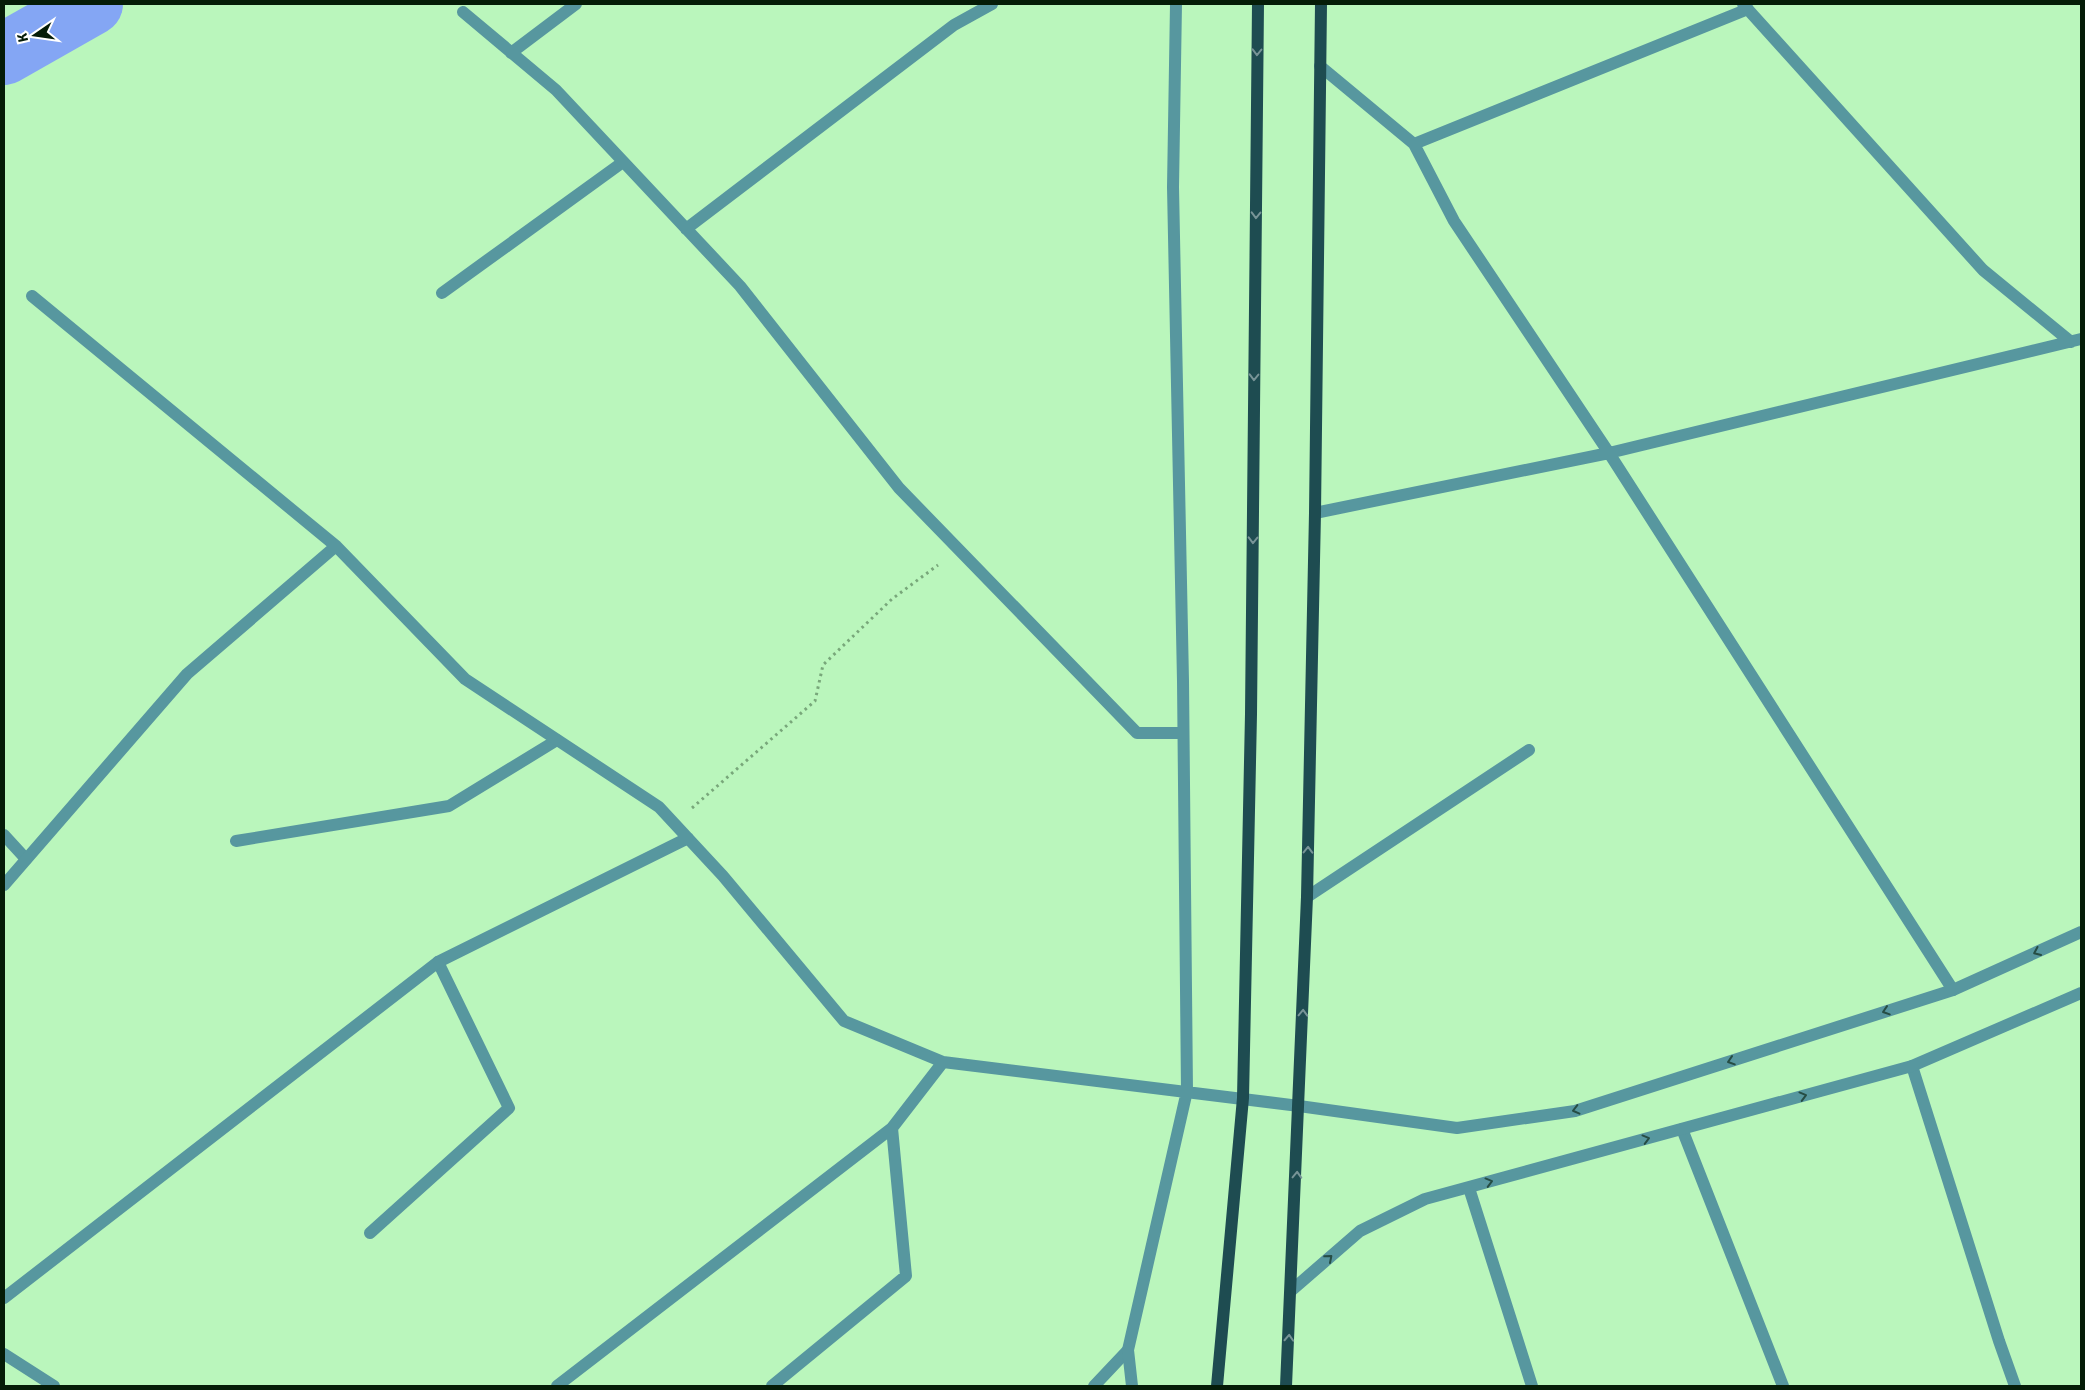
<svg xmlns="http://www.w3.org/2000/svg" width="2085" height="1390" font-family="Signika,sans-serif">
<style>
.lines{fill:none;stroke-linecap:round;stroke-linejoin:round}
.river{stroke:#84a6f4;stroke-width:62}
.path{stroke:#78a77a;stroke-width:3;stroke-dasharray:2.5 4;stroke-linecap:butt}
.service{stroke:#57979f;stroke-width:12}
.minor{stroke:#57979f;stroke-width:12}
.tertiary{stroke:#57979f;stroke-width:12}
.primary{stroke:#1e4c51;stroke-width:12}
.oneway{stroke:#789497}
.oneway2{stroke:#264d44}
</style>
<rect width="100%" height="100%" fill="#baf6bc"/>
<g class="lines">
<path class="river" d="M4,54L92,4"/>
<path class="path" d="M692,808L815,701L823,665L892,599L938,565"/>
<path class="service" d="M4,835L26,859
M236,841L449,806L557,740
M370,1233L509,1108L438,962
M1094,1386L1128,1350"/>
<path class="minor" d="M1743,4L1983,270L2071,342
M463,12L556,90L740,286L899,488L1137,733H1183
M511,53L576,4
M1320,66L1414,144L1454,221L1609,453L1953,990
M1414,144L1748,9
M686,229L954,25L992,4
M442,293L623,162
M1315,513L1609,453L2081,339
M336,546L465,679L659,807L723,876L844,1021L943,1062
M4,885L187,674L336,546L32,296
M1307,897L1529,750
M1912,1066L1999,1341L2015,1386
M1682,1129L1783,1386
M1469,1188L1532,1386
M4,1298L438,962L688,838
M4,1354L54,1386
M557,1386L892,1128L943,1062L1299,1106
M772,1386L906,1276L892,1128
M1132,1386L1128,1350L1187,1091L1183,681L1173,187L1176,4"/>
<path class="tertiary" d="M1299,1106L1457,1128L1575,1111L1953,990L2081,932
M1292,1290L1360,1231L1425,1199L1912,1066L2081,993"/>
<path class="primary" d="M1217,1386L1243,1098L1251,714L1258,4
M1286,1386L1307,897L1315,513L1321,4"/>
</g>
<defs><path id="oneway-chevron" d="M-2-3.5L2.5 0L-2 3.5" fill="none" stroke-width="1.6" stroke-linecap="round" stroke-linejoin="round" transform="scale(1.25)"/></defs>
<g class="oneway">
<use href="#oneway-chevron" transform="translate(1257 52) rotate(91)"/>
<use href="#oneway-chevron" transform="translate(1256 215) rotate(91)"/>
<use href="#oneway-chevron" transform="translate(1254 377) rotate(91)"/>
<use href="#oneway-chevron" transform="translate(1253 540) rotate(91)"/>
<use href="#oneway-chevron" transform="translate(1308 850) rotate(-89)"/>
<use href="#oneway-chevron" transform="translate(1303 1013) rotate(-88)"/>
<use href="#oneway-chevron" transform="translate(1297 1175) rotate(-88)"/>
<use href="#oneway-chevron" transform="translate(1289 1338) rotate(-87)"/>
</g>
<g class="oneway2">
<use href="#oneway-chevron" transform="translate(2037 952) rotate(156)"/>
<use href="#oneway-chevron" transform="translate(1886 1011) rotate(162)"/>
<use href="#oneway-chevron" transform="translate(1731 1061) rotate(162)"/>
<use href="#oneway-chevron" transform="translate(1803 1096) rotate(-15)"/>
<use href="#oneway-chevron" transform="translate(1576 1110) rotate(166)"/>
<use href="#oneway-chevron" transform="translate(1646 1139) rotate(-15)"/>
<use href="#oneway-chevron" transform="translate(1489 1182) rotate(-15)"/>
<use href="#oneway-chevron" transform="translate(1329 1258) rotate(-41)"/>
</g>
<rect width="2085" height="1390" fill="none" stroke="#051c07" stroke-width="10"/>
<g transform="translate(35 35) rotate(257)" stroke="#ffffff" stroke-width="4" paint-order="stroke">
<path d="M0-4L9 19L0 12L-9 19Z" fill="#051c07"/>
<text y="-8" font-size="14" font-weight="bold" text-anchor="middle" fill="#051c07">K</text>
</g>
</svg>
